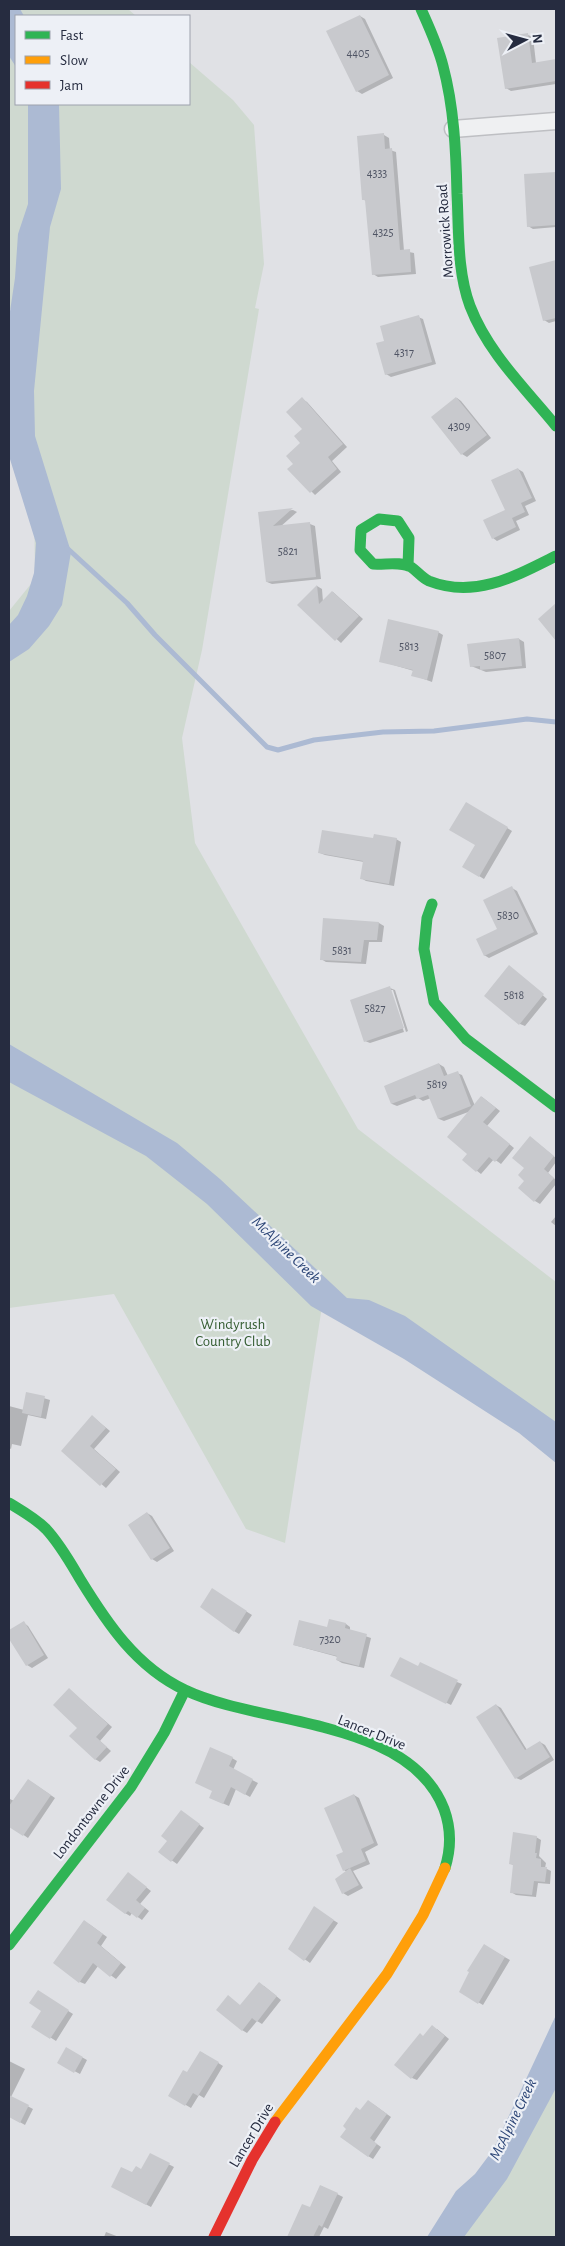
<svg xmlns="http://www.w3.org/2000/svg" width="565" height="2246" font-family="'Alegreya Sans',sans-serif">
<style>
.green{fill:#cfd9d0}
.water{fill:#acbad3}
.shadow{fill:#0003}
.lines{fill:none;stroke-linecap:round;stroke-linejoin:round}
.stream{stroke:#acbad3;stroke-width:5}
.building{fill:#c8c9cd}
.street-casing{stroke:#bebfc3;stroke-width:19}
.street{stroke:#eff0f2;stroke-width:16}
.fast{stroke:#30b455;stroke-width:11}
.slow{stroke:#ff9f0a;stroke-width:11}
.jam{stroke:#e5322d;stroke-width:11}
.labels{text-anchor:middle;stroke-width:4.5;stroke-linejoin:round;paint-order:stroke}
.number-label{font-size:12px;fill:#4f5464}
.street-label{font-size:15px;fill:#262c40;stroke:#edf0f6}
.park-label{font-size:15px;fill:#355d32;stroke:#edf0f6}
.water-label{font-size:16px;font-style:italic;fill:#2d4677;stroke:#edf0f6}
</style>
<rect width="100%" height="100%" fill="#e0e1e5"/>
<path class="green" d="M9,9H128L136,16H16V104H189V62L233,100L254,125L264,264L255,308L259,309L202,650L182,738L195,843L358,1129L556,1282V1445L323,1300L285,1543L246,1529L114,1294L9,1308V611L35,579L32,306L9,309Z
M556,2038V2237H451Z"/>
<path class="water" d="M9,9H20L24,16H16V67L9,56Z
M28,104H59L61,189L50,227L34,391L35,436L71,552L62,605L49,626L29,649L9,662V625L18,615L27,596L34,573L36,543L9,456V318L15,278L18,234L28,204Z
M9,1044L177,1143L220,1179L347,1298L369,1300L405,1316L556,1422V1463L519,1433L404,1359L311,1306L207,1204L146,1156L9,1082Z
M556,2015V2088L507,2179L464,2237H427L456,2191L475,2174L493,2150Z"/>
<path class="shadow" d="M360,16L365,19L393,78L362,94L357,91Z
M528,35L533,37L536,63L556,61V84L511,91L506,88Z
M384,135L389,138L390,150L396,152L404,251L414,253L416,274L378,277L373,274L367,202L363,199Z
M556,173V227L533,229L528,226L525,175Z
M555,262L556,321L549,323L544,320Z
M418,317L423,319L436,364L391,377L386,374V342Z
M457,398L461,401L491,438L467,457L462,454L433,417Z
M302,399L307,402L347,447L332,461L341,472L315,495L289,469L295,464L302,443Z
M518,469L523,472L536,501L525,506L529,515L516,521L520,530L497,541L493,538L506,510Z
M293,510L297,512L280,527L310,524L315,526L321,579L272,584L267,582L260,513Z
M317,586L322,589L323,602L333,592L363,619L341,643L299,605Z
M438,632L443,635L432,682L413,675L414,671L380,661Z
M519,639L524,642L526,668L486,672L471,666Z
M466,803L512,831L484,879L464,867L477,845Z
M396,839L401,842L394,886L366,881L361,878L364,862L325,855L320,853L374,840Z
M512,888L517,891L538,934L489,958L484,955L499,929Z
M324,919L379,923L384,926L382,942H369L366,964L326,962L321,959Z
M514,970L547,999L525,1026L520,1024Z
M390,988L395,990L408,1031L406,1032L393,990H390L404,1032L370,1043L365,1041Z
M439,1064L444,1067L448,1076L457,1073L462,1075L475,1106L482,1097L500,1111L487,1126L514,1148L501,1164L494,1159L481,1174L463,1160L469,1153L471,1111L444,1121L439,1119L431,1098L423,1101L418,1098L397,1106L392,1104L386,1086Z
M530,1137L556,1158V1162L548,1173L556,1180V1184L540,1204L535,1201L526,1181V1168Z
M556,1216V1226L551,1222Z
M27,1393L50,1400L46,1419L28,1415L21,1446L12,1444L11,1449L9,1448V1406L24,1410Z
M93,1417L110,1431L94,1449L120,1472L106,1488L63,1451Z
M147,1513L152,1516L174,1551L157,1562L152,1559L129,1525Z
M217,1593L252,1615L239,1634L234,1631Z
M24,1623L28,1626L48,1658L32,1668L27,1665L9,1636V1632Z
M346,1624L350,1627V1631L371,1638L364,1668L342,1663L337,1660L338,1657L294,1645L328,1628Z
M419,1667L462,1684L451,1705L397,1678Z
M70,1690L112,1727L100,1741L111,1751L100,1762L95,1759L79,1728Z
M496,1705L501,1708L527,1750L540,1742L545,1745L554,1760L521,1780L516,1778Z
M232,1758L237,1761L233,1770L258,1783L250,1797L236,1789L229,1806L215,1800L213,1791Z
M33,1783L55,1798L28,1838L9,1825V1800L10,1799L14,1801Z
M354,1795L359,1798L378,1845L365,1852L370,1864L353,1871L363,1888L348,1896L343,1893L347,1872L344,1870L345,1852Z
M186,1815L204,1828L177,1864L160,1852Z
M536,1837L541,1840L539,1856L546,1863L545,1868L551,1871L550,1884L538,1883L536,1897L516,1895L511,1892L514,1866L510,1863Z
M133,1877L151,1891L140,1904L149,1911L142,1920L132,1913L130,1916L125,1913Z
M319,1911L338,1923L310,1963L289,1948Z
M89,1924L107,1937L101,1946L126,1967L116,1979L98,1966L85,1984L80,1982Z
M485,1946L510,1960L483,2005L461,1992Z
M264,1986L281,2000L262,2024L257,2021L247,2033L242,2030L241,2006Z
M38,1992L73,2014L56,2041L33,2026L43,2010Z
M437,2029L449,2039L417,2080L412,2078L424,2037Z
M67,2049L87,2060L80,2074L59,2063Z
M201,2052L223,2066L204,2098L199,2095L191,2108L169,2095L187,2074Z
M9,2061L25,2069L11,2097L9,2096Z
M14,2099L33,2109L25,2125L9,2116V2108Z
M373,2104L391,2117L374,2142L381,2147L373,2159L368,2156L361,2112Z
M151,2155L174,2167L151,2207L113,2187L142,2171Z
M321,2186L343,2197L328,2229L324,2227L319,2237H288L310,2209Z
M106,2232L119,2237H104Z"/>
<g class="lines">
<path class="stream" d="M67,548L127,603L155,635L267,747L278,750L314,740L383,732L434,731L527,719L556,722"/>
</g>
<path class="building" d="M360,15L389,75L356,92L326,31Z
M528,33L532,63L556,59V81L505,89L497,38Z
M384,133L385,149L392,148L400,250L410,249L411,272L372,275L365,200H362L357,136Z
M556,172V225L527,227L524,174Z
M556,260V318L543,321L529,267Z
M419,315L432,362L385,375L376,343L384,341L380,326Z
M302,397L343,444L328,457L337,469L310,493L287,469L293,464L286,456L300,443L294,436L302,429L286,412Z
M456,397L487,435L461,455L431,417Z
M518,468L532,498L521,503L525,512L512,518L516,527L492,539L483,520L505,510L491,480Z
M293,508L273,526L310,522L316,577L266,582L258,512Z
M317,585L319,604L332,591L359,616L335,641L297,605Z
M556,603V641L538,619Z
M388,619L439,631L427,680L411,676L413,670L379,662Z
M519,638L522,666L480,670V666L470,667L467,644Z
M466,802L508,827L479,877L462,867L475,845L449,830Z
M322,830L373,838L374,834L397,838L389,884L360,879L363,861L318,853Z
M512,886L534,932L484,956L476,939L497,929L483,900Z
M323,918L379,922L377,940H364L361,962L320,960Z
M509,965L544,994L519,1025L484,996Z
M390,986L404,1028L364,1042L350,1000Z
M439,1063L444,1076L458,1071L471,1106L438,1119L428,1095L417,1099L415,1095L391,1104L384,1086Z
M481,1096L496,1108L483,1122L510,1144L495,1162L489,1157L476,1172L462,1160L467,1154L447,1137Z
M530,1136L554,1156L544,1169L554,1178L534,1202L518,1188L524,1181L518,1175L524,1168L512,1158Z
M26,1392L45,1396L41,1417L22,1413Z
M92,1415L106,1428L90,1446L116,1469L100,1486L61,1451Z
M147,1512L170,1548L151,1560L128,1525Z
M212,1588L247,1611L234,1632L200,1607Z
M329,1619L346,1623L345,1628L367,1634L359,1666L336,1660L337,1656L293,1645L299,1620L327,1627Z
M24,1621L44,1655L26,1666L9,1639V1630Z
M400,1657L418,1666L420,1662L458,1680L446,1704L390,1676Z
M69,1688L108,1724L96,1737L107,1747L95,1760L69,1736L77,1728L53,1705Z
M496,1704L525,1750L540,1741L550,1757L515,1779L476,1717Z
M210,1747L233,1757L229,1766L253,1779L245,1795L231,1787L223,1804L209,1798L212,1791L195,1783Z
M28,1779L51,1795L23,1836L9,1827V1806Z
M354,1794L374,1843L361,1849L366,1861L343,1871L336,1855L343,1852L324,1808Z
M181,1810L200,1824L171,1862L158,1852L167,1841L161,1836Z
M513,1832L537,1836L535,1853H537L536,1858L541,1859V1867H547L545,1882L534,1881L532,1895L510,1893L513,1865L509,1864Z
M350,1868L359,1885L342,1894L335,1879Z
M128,1872L147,1887L136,1900L145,1908L137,1918L128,1911L125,1914L106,1900Z
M314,1906L334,1920L304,1961L288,1949Z
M84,1920L103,1934L97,1943L121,1963L110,1977L93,1963L79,1983L53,1963Z
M484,1944L505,1957L478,2004L459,1992L469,1972L467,1971Z
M259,1982L277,1996L257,2022L252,2018L242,2031L216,2010L228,1995L240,2005Z
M38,1990L69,2010L50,2039L31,2027L41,2011L29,2003Z
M432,2025L445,2036L411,2079L394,2065L420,2033L423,2036Z
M66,2047L83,2057L74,2073L57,2063Z
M200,2051L219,2062L198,2096L193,2093L185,2106L168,2096L183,2070L187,2072Z
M9,2095L29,2105L20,2123L9,2117Z
M368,2100L387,2114L370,2138L377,2144L368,2157L340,2137L346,2129L343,2126L356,2107L360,2110Z
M150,2153L170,2163L146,2205L111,2187L121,2167L132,2172L136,2166L141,2169Z
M320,2185L338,2193L322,2227L319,2225L313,2237H287L302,2204L310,2207Z"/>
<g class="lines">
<defs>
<path id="street" d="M453,129L556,121"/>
</defs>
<use href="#street" class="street-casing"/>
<use href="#street" class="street"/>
<path class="fast" d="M421,9C429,27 438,46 443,66C454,107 456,151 457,194C459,231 457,271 470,306C488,353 525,388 556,426
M408,566L409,538L398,521L379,519L361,530L360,550L373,564C385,565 400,561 411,567C417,571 422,578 429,581C475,599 516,576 556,556
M432,904L427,918L424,949L434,1002L466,1039L556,1107
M9,1503C22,1511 35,1518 46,1529C60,1544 70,1562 80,1579C107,1623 136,1667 185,1690C260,1726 409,1718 444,1809C451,1828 451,1849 445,1868
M9,1945L131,1787L164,1733L185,1690"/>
<path class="slow" d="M275,2122L387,1974L423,1915L445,1868"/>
<path class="jam" d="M214,2237L252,2160L275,2122"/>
</g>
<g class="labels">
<g class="number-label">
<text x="358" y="57">4405</text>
<text x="377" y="177">4333</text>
<text x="383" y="236">4325</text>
<text x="404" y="356">4317</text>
<text x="459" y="430">4309</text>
<text x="288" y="555">5821</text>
<text x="409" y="650">5813</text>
<text x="495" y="659">5807</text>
<text x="508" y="919">5830</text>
<text x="342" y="954">5831</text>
<text x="514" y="999">5818</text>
<text x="375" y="1012">5827</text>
<text x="437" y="1088">5819</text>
<text x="330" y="1643">7320</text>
</g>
<g class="street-label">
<text transform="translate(445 231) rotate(-94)" y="5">Morrowick Road</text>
<text transform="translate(372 1732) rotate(22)" y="5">Lancer Drive</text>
<text transform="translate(91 1812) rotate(-52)" y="5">Londontowne Drive</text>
<text transform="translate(251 2135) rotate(-59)" y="5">Lancer Drive</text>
</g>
<g class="park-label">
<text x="233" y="1329">Windyrush<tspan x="233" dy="17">Country Club</tspan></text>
</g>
<g class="water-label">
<text transform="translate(287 1249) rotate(44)" y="6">McAlpine Creek</text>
<text transform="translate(512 2119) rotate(-64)" y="6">McAlpine Creek</text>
</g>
</g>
<rect width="565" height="2246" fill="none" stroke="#262c40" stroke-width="20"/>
<rect x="15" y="15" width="175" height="90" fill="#edf0f6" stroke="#9da2ad"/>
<rect x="25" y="31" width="25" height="8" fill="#30b455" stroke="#9da2ad"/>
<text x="60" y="40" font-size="15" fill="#262c40">Fast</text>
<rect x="25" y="56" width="25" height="8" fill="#ff9f0a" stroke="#9da2ad"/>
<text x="60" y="65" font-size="15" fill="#262c40">Slow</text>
<rect x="25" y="81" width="25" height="8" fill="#e5322d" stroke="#9da2ad"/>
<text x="60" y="90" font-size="15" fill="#262c40">Jam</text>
<g transform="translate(525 40) rotate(84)" stroke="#edf0f6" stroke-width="4" paint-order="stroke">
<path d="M0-4L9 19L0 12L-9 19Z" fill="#262c40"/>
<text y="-8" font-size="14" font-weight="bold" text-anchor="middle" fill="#262c40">N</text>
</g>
</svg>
